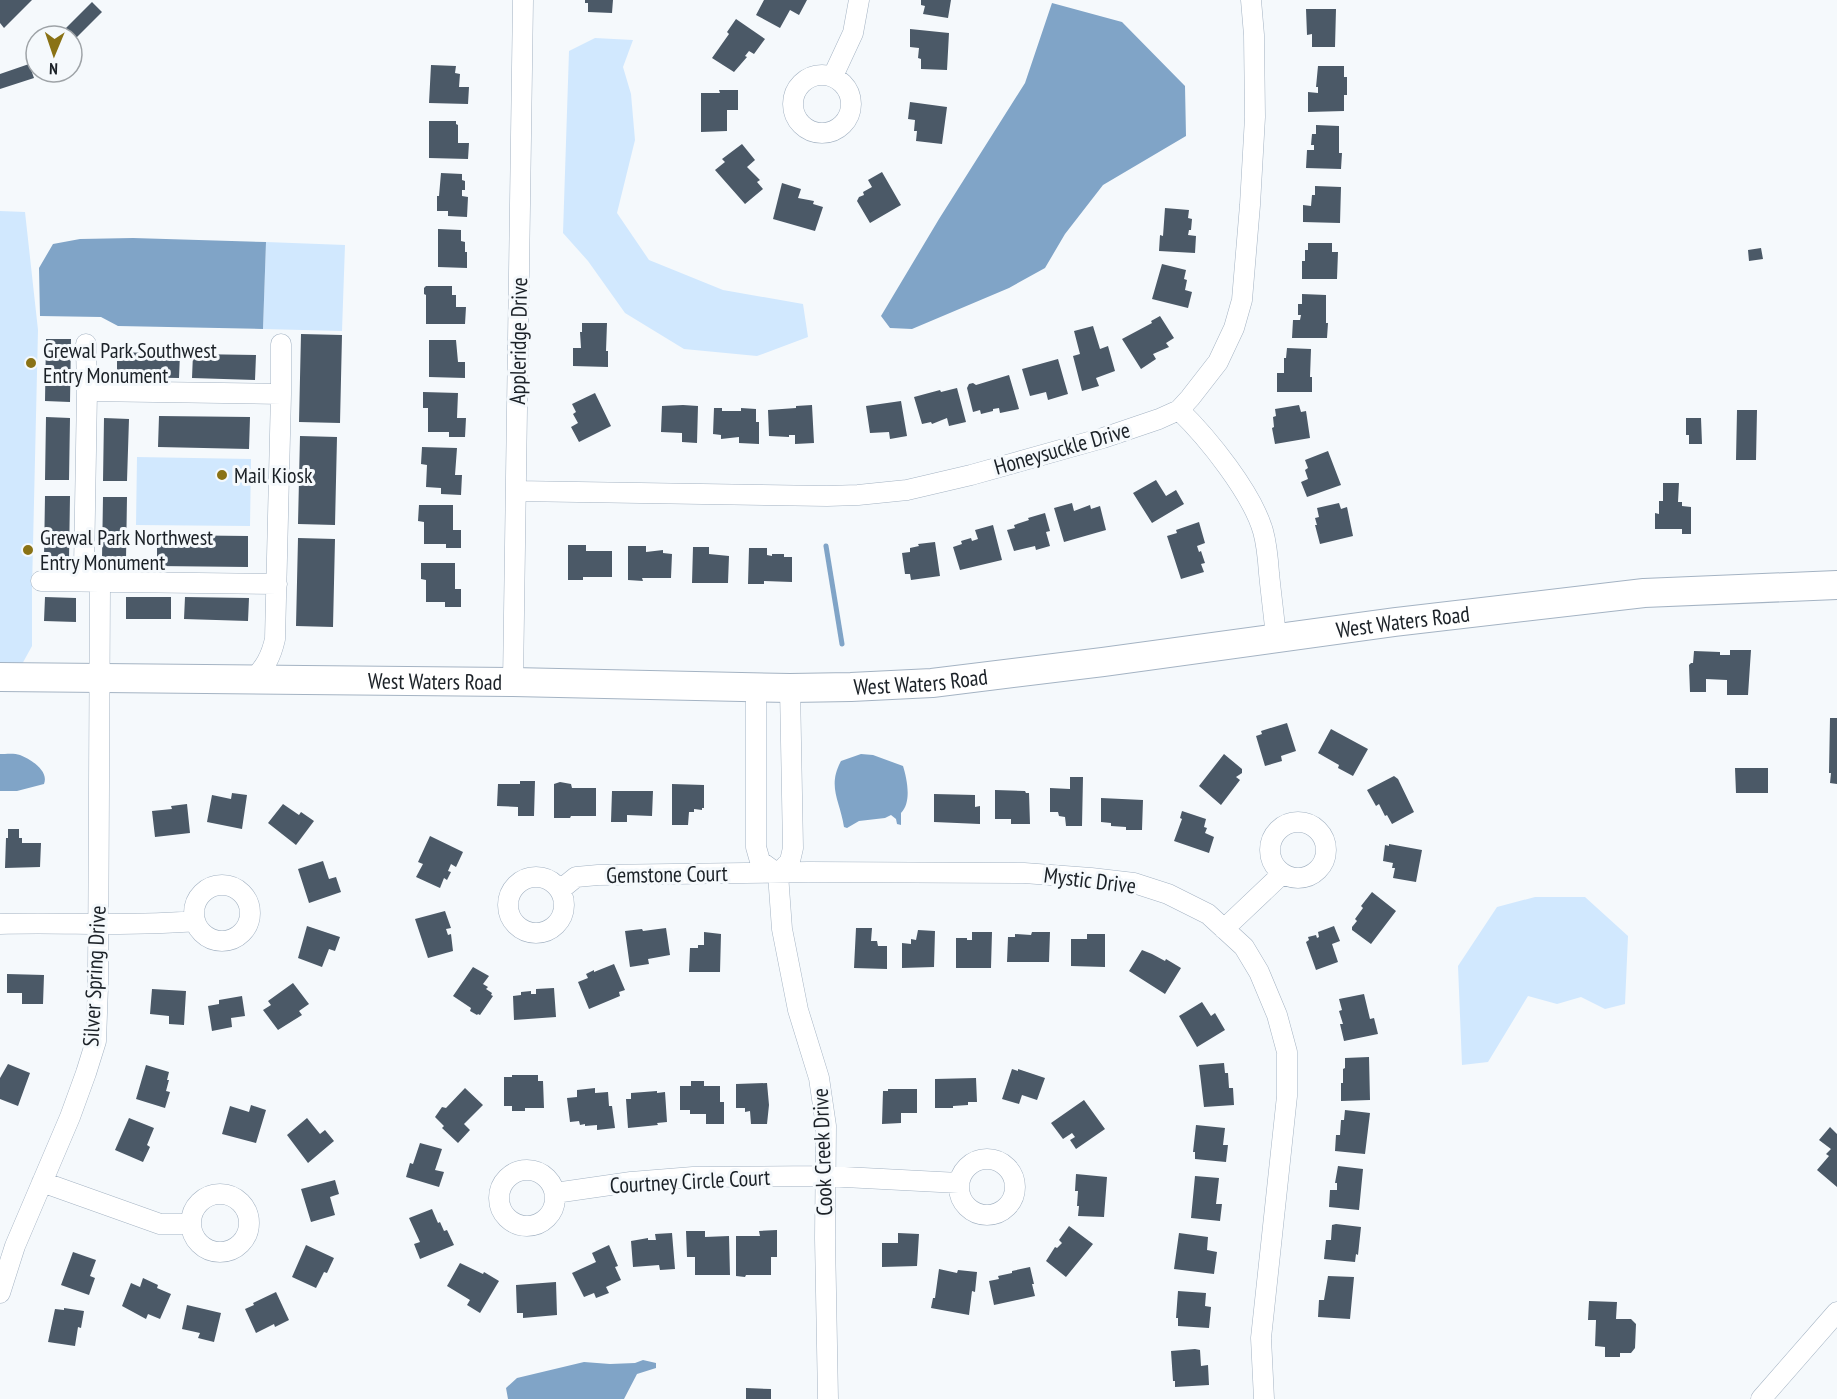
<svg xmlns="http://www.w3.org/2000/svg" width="1837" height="1399" font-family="'PT Sans Narrow',sans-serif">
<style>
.green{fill:#d1e8fe}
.water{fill:#80a4c7}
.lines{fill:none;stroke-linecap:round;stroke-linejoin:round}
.stream{stroke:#80a4c7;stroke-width:5}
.building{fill:#4b5967}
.street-casing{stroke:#a4b3c3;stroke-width:21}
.secondary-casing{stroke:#a4b3c3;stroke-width:30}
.street{stroke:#fff;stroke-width:20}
.secondary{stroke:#fff;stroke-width:28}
.poi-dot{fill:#8a7215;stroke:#f5f9fc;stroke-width:2}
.labels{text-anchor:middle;stroke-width:6;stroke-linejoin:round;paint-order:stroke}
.street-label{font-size:22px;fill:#1b2127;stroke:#f5f9fc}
.poi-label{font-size:22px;fill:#1b2127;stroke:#f5f9fc;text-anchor:start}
</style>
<rect width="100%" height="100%" fill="#f5f9fc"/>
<path class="green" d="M595,38L633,40L623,67L631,94L635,140L617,213L649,260L723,290L803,304L808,337L757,356L684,349L625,313L588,261L563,233L569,51Z
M0,211L25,212L38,330L32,588V646L15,677H0Z
M266,242L345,245L342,331L263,329Z
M137,457L251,459L250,526L136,525Z
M1535,897H1585L1628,936L1625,1004L1605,1009L1581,997L1557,1004L1528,996L1488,1062L1462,1065L1458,966L1497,907Z"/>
<path class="water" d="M1052,3L1122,22L1185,86L1186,136L1103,185L1065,234L1045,268L1009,288L912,329L890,328L881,316L939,219L1025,83Z
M133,238L266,242L263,329L118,326L101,317L40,316L39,268L53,244L80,239Z
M0,754C6,754 15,753 20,755C32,760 49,771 44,784L17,791H0Z
M861,754L873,755L903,766C907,779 912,802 901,813V825L897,824L896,819L891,815L885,818L859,821L847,828L844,827C840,800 827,787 841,761Z
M643,1360L656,1363V1368L637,1374L624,1399H508L506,1388L517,1378L584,1362L610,1364L635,1363Z"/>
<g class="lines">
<path class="stream" d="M826,546L842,644"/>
</g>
<path class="building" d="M0,0H32L4,28L0,23Z
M585,0H613L612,13L588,12V3H585Z
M764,0H807L799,15L790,10L780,28L756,15Z
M921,0H951L948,18L923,14L925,6L921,5Z
M92,2L102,12L72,42V36H58Z
M1306,9H1336L1335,47H1312V34L1307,35Z
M736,19L765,39L754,54L749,51L745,56L747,57L734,72L712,58L729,34L727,32Z
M910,29L949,33L947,70L921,69V59L918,58L919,48L910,47Z
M29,64L34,78L0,89V74Z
M431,65L456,66L455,73L460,74L459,87H469L468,104L429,103Z
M1318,66H1344V77H1347V95H1344V111L1308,112V92L1318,93V87H1316Z
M719,90H738V110H727V131L701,132V93H720Z
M910,102L947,107L942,144L916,141L917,131H914L915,120L908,119Z
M429,121H456V124L458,125V143H469L468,159L429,158Z
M1316,125L1339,126V153H1342L1341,169L1306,168L1307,150H1314V145H1311L1312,134H1316Z
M742,144L755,160L747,167L760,180L757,182L763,189L745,204L715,170L725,162L722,159Z
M882,172L901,205L870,223L857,201L859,197L864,195L863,192L872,187L868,180Z
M441,173L462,174V180L465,181V190H462V196L468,197L467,217L448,216V211H437V196H439Z
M782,183L801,189L798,198L814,201L813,204L823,207L815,231L773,219Z
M1315,186L1341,187L1340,223L1303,222V205L1311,206L1312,195H1315Z
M1165,208L1189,210L1188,218L1192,219L1191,230H1189L1188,235L1196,236L1195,253L1159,251L1160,235L1163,236Z
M438,229L461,230V241L465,242V252H467V268L438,267Z
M1308,243H1332V252H1338L1337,279H1302V261H1305V250H1308Z
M1761,248L1763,259L1749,261L1748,250Z
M1162,264L1186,270L1184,279L1187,280L1185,290L1192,292L1188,308L1152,299Z
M426,286H452V295H456V307H466L465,324H426V295L424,294V288Z
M1302,294L1326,295V323H1328L1327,338H1292L1293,320H1300L1301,315H1298V304H1302Z
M1160,316L1174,338L1166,343L1169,347L1153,354L1156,359L1141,369L1122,339L1152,323L1151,321Z
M582,323H607L606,351H608V367L573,366V348H581L580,332H582Z
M1093,326L1100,349L1108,346L1115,371L1096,378L1099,386L1082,391L1073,356L1080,354L1074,331Z
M301,334L342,335L340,423L299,422Z
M46,339H71L70,402L45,401Z
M429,340H456L458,362H465V378L429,377Z
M1287,348L1311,349L1310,377H1312V392H1277V373H1284V358H1286Z
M117,352L180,354L179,378L117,377Z
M193,354L256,355L255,380L192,378Z
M1058,359L1068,394L1048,400L1046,392L1030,396L1022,369Z
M1009,375L1019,409L1000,413L999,408L993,409V411L981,414L980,410L973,412L967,388L969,384L973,383L976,385Z
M957,388L966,422L949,426L947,418L932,424L931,422L922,424L914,397L940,390L941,392Z
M423,392L458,393L457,418H466L465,437H449V432H428V408H423Z
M595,393L611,426L579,442L571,427L578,423L573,414L576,412L572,404Z
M901,401L907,436L890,439L889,432L870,433L866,406Z
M683,405L698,406L697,443L682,442V433L661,432L662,406Z
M812,405L814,443L795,444V435H789V437L769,436L768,410L796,408V406Z
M1299,405L1301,412L1306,411L1310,438L1275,444L1272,428L1274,427L1273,417L1276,416L1275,409Z
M714,408H722V411H741V408L756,409V422H759V444L739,443V437L721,439V435L713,434Z
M1737,410H1757L1756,460H1736Z
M159,416L250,417L249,449L158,447Z
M46,417L70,418L69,480H45Z
M104,418L129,419L127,481H103Z
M1686,418H1701L1702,444H1689V435H1686Z
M300,436L337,437L335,525L298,524Z
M422,447L457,448L455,475H462L461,495L441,494V488L426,487L427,465L421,464Z
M1328,451L1341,485L1307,497L1301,482L1308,479L1305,470L1308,468L1305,460Z
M1156,480L1166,496L1176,490L1184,504L1152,523L1133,493Z
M1663,483H1679L1678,502H1682V506L1691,507V534H1682V529H1655V513L1659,514V501H1663Z
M45,496H70L69,559L44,558Z
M103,497H127L126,560L102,559Z
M1072,503L1074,511L1090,505L1091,509L1100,506L1106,530L1064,542L1054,508Z
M1339,503L1341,509L1347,507L1353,536L1320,544L1315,525H1317L1315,518L1319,517L1317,508Z
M419,505H453V530H461V548H446V544H424V522L418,521Z
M1045,513L1050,531L1046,532L1050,546L1036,550L1035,546L1014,551L1007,530L1015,528L1014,525L1029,520L1028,518Z
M1199,522L1205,543L1197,546L1199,552L1201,551L1205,563L1201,564L1204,572L1181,579L1167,536L1177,533L1176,530Z
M993,525L1002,560L960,570L953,547L962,544L961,541L971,538L972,541L978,539L975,530Z
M157,535L248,536V567L157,566Z
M298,538L335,539L333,627L296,626Z
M935,542L940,576L911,580L910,574H905L902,553L910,552V548L919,546L918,544Z
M568,545H586V551H612V577H583V580H568Z
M628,546H646V552L663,550V553L672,554L671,578H642L643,581L628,580Z
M693,547H709V554L729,556L728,583H692Z
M749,548H767V555L772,556V554H784V557H792V582L764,581V584H748Z
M421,563H455V589H461V607H445V602H426V580L421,579Z
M45,597L76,598V622L44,621Z
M126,597H171V619H126Z
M185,597L249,598L248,621L184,619Z
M1730,650H1751L1748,695H1727V680L1706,679V692H1690L1689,665L1691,663H1693L1694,651L1720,652V655H1730Z
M1830,718H1837V784L1830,783L1831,773H1829Z
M1287,723L1296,751L1281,756L1282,761L1265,766L1256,736L1262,734L1261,731Z
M1331,729L1368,749L1353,776L1338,768L1339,765L1318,753Z
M1224,754L1242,769V773L1236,777L1240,780L1221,805L1199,786Z
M1735,768H1768V793H1736Z
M1394,776L1398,779L1414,812L1392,824L1387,815L1385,816L1379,804L1376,806L1367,790Z
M1070,777H1083L1082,826H1066L1065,817L1059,816L1058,812H1050V788L1070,789Z
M520,781H535L534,816H518V807L497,806L498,784H520Z
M560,782L571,784L572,788H596V816H571L570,818H554V784Z
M672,784L704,785V808H702V810L694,809V812H689L688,825H672Z
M995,790L1025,791L1026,793H1029L1030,824H1011V819H995Z
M612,791H653L652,816L627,815V822H611Z
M232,793L247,795L242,829L207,822L212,795L231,799Z
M934,794L975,795V807L980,806V824L934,822Z
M1101,798L1143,800L1142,830H1126V827L1111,826V823L1101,822Z
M187,804L190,833L155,837L152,811L172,809L171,806Z
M283,804L299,815L301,812L314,821L296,845L268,823Z
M1182,811L1206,819L1204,827L1207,828L1205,833L1214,837L1209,853L1174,841L1182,819L1180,818Z
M8,829H19V838H22V843H41L40,867L5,868L6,838H8Z
M430,836L463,852L456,867L451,864L448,871L451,872L447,880L444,878L440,888L416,877L423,864L418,862Z
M1389,844L1422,850L1416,882L1393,878L1395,868H1392L1393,863L1383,861L1385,845L1389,846Z
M323,861L329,879L336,877L341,892L309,903L298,869Z
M1372,892L1396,911L1371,944L1352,930V927L1357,921L1355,919L1363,908L1361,906Z
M445,911L451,928L446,929L448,935L451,934L453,951L428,958L415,919Z
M307,926L340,937L335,951L329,949L322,967L298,958Z
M1334,926L1340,941L1332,944L1338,962L1316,970L1306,942L1309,940L1308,937L1316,935L1317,938L1319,937L1318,932Z
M666,928L670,955L648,959L649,964L630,967L625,931L642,929L643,931Z
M856,928H872L871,941H877L878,946H887V969L854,968Z
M918,930L935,931L934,967L902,968V943L911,944V939L916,940Z
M704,932L721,934L720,972H689L690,948H698V945H704Z
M972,932H992L991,968H956V938H967V940H972Z
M1032,932H1050L1049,962H1007L1008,937H1015V934L1031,935Z
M1087,934H1105V967L1071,966V939H1087Z
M1142,950L1152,954L1165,961L1166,959L1181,968L1165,994L1129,971Z
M614,964L625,990L619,992L620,996L589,1009L578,982L588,978L586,974L594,970V972Z
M473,967L489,976L483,984L488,987L486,989L492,993L491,995L493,996L480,1015L478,1014L477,1015L470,1011L471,1008L453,996Z
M7,974L44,975L43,1004H22V993H7Z
M293,983L309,1004L299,1011L302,1015L278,1030L263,1010L271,1005L268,1001Z
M554,988L556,1017L514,1020L513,996L521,995V992L531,991V994H536V989Z
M152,989L186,991L184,1025L169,1024V1016L150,1014Z
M1364,994L1370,1019L1374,1018L1378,1034L1344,1041L1340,1024H1343L1339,1011L1342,1010L1339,999Z
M242,996L245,1016L231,1018L232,1027L212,1031L208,1006L219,1004V1000Z
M1202,1002L1211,1016L1215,1013L1225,1030L1197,1047L1179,1016Z
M1369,1057L1370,1100L1341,1101V1083H1343V1069L1345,1068V1058Z
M1224,1063L1225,1073H1228L1229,1088H1233L1234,1105L1204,1107L1199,1065Z
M8,1064L30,1073L18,1106L0,1099V1078Z
M146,1065L169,1072L167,1080H169L166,1091L170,1092L165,1108L136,1099Z
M1012,1069L1018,1071V1069L1045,1078L1037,1100L1022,1095L1019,1104L1002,1099Z
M512,1075H538V1081H543L544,1108H525V1111H512V1106H504V1077H512Z
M976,1078L977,1102H968V1105L953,1106V1108H935V1079Z
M691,1081H704V1086H720V1102H724V1124H706V1114H690V1110H680V1086H691Z
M767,1083L769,1105L767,1124H751L750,1111L745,1112V1108H736V1084Z
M465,1088L483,1105L464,1124L470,1130L458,1143L442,1128L444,1126L435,1117L442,1107L446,1108Z
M595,1088V1093L608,1092L609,1106H612L615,1128L597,1130V1125L585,1126V1124L580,1125L579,1121L570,1122L567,1098L577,1097V1090Z
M888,1089H917V1113H901V1123L882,1124L883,1091H888Z
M657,1091V1093L665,1092L667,1122L657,1123L658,1125L628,1128L626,1099H631V1093Z
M1084,1100L1105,1129L1076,1149L1070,1140L1075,1137L1072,1133L1063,1139L1051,1123Z
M251,1105L266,1110L256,1143L222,1134L230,1106L249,1112Z
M1345,1110L1370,1113L1365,1154L1335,1151L1336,1135H1340L1341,1120H1344Z
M129,1118L154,1128L147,1145L150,1147L143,1162L115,1150Z
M307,1118L320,1134L325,1130L334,1141L308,1163L287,1135Z
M1196,1125L1225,1128L1223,1145H1228L1226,1162L1195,1159V1152H1193Z
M1830,1127L1837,1134V1187L1817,1170L1829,1156L1826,1154L1831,1149L1819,1140Z
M420,1143L442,1149L435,1170L444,1172L439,1187L406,1177L410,1163L413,1164Z
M1338,1166L1363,1169L1359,1210L1329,1207L1330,1190H1337V1183H1335Z
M1076,1174L1107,1177L1104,1217L1078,1216L1079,1206H1077L1078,1191H1075Z
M1195,1176L1219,1178L1216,1204H1222L1220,1221L1191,1218Z
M335,1180L339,1194L330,1197L335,1215L311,1222L301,1189Z
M432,1209L438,1223L440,1222L444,1231L447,1230L454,1245L420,1259L414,1244L420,1242L409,1218Z
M1336,1224L1361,1227L1358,1255L1356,1254L1355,1262L1324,1259L1326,1240H1331L1332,1225Z
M1069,1226L1093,1244L1066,1277L1046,1261L1055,1247L1057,1248L1062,1243L1059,1240Z
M777,1230V1257H771V1275H746L745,1277L736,1276V1236H760L759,1231Z
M686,1231H705V1237L729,1236L730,1275H695V1257H687Z
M672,1233L675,1269L660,1270L659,1265L633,1267L631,1241L648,1238V1240H656L655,1234Z
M898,1233L919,1234L917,1266L882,1267V1243H898Z
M1179,1233L1208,1237L1207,1250L1217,1252L1214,1274L1174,1269Z
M306,1245L334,1258L327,1273L324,1272L316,1288L292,1277Z
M609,1245L618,1266L615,1267L621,1280L606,1287L609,1293L596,1298L594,1293L584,1297L572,1273L596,1262L592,1253Z
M73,1252L96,1260L90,1276L95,1278L89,1295L61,1285Z
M460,1263L483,1274L484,1272L499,1281L480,1313L467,1305L470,1300L447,1286Z
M1030,1267L1034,1284H1032L1035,1296L994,1305L989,1281L999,1279L998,1276L1012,1273V1271Z
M939,1269L957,1273L958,1270L977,1272L975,1292L972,1291L969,1315L931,1308L933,1298H935Z
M1328,1276L1354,1277L1350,1319L1318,1317L1319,1300H1324Z
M143,1278L158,1285L157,1288L171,1294L160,1319L148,1314L146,1319L122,1306L131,1283L140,1287Z
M556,1282L557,1315L523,1318V1313H517L516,1285Z
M1178,1291L1206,1293L1205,1306L1211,1307L1209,1328L1178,1326V1318H1176Z
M276,1292L289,1320L275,1327L274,1324L256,1333L245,1309L254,1305L253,1303Z
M1589,1301L1617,1302L1616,1319H1631L1636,1324L1635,1348L1631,1353H1620V1357H1605V1347L1595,1346L1596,1320H1588Z
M187,1305L221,1313L214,1342L198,1338L200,1333L182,1329Z
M64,1308L84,1311L81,1328L78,1327L75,1346L48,1342L55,1309L64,1310Z
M1195,1349L1200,1350L1201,1366L1208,1365L1209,1385L1175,1387V1381H1173L1171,1351Z
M746,1388L771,1389V1399H746Z"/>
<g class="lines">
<defs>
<path id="street" d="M793 104a29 29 0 1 1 58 0a29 29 0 1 1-58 0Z
M833,76L853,33L859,0
M86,344L87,391
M281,394V344
M1179,410C1208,438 1252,493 1263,531C1267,545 1268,559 1269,573C1271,594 1274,616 1276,637
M516,491L827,496L858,495L907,490L971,475L1103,438L1159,419L1179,410L1190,398L1218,362L1234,328L1242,300L1250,205L1255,117L1254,35L1251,0
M41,581L277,584
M513,682L523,0
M756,687V847L760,861L778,874
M790,688L793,848L790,861L778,874L782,929L798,1010L819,1078L826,1126L825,1238L828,1399
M1270 850a28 28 0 1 1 56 0a28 28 0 1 1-56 0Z
M508 905a28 28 0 1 1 56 0a28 28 0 1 1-56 0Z
M194 913a28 28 0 1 1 56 0a28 28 0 1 1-56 0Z
M560,890L576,877L598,875L808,872L1024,873L1091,878L1134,883L1168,894L1208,914L1244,947L1259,972L1277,1015L1287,1052V1096L1261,1338L1264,1399
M0,924C65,922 130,927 195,921
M1224,929L1282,874
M959 1187a28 28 0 1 1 56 0a28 28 0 1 1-56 0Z
M499 1198a28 28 0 1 1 56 0a28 28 0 1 1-56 0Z
M42,1182L160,1224H190
M555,1193L631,1182L693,1177L825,1176L959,1183
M191 1223a29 29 0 1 1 58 0a29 29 0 1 1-58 0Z
M0,1293L15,1246L70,1117L86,1073L96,1041L98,986L100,585L84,568L87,391L281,394L275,639C271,657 265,667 253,680
M1761,1399L1837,1312"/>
<g id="secondary">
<path id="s1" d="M0,677L513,682L790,688L851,687L932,683L1103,662L1395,622L1644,593L1837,585"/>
</g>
</defs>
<use href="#street" class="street-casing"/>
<use href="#secondary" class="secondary-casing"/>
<use href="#street" class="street"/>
<use href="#secondary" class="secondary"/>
</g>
<g class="poi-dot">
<circle cx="31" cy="363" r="6"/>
<circle cx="222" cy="475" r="6"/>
<circle cx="28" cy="550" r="6"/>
</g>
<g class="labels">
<g class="street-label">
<text transform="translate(518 341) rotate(-89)" y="8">Appleridge Drive</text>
<text transform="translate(1062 448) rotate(-16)" y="8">Honeysuckle Drive</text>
<text dy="8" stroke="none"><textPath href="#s1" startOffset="1407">West Waters Road</textPath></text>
<text dy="8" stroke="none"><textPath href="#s1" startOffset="921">West Waters Road</textPath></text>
<text dy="8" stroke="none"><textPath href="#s1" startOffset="435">West Waters Road</textPath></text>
<text transform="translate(667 874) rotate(-1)" y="8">Gemstone Court</text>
<text transform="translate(1090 880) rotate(7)" y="8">Mystic Drive</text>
<text transform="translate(94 976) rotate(-87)" y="8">Silver Spring Drive</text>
<text transform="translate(822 1152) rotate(-92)" y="8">Cook Creek Drive</text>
<text transform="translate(690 1181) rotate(-3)" y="8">Courtney Circle Court</text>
</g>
<g class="poi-label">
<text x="43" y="358">Grewal Park Southwest<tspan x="43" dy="25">Entry Monument</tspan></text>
<text x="234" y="483">Mail Kiosk</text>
<text x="40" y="545">Grewal Park Northwest<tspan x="40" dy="25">Entry Monument</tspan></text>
</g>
</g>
<g transform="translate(54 54) rotate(182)"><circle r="28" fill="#f5f9fc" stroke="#9ea3a7" stroke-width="1.5"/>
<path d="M0-4.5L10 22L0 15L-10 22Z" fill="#8a7215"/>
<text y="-9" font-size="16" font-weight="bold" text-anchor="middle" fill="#1b2127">N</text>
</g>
</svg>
